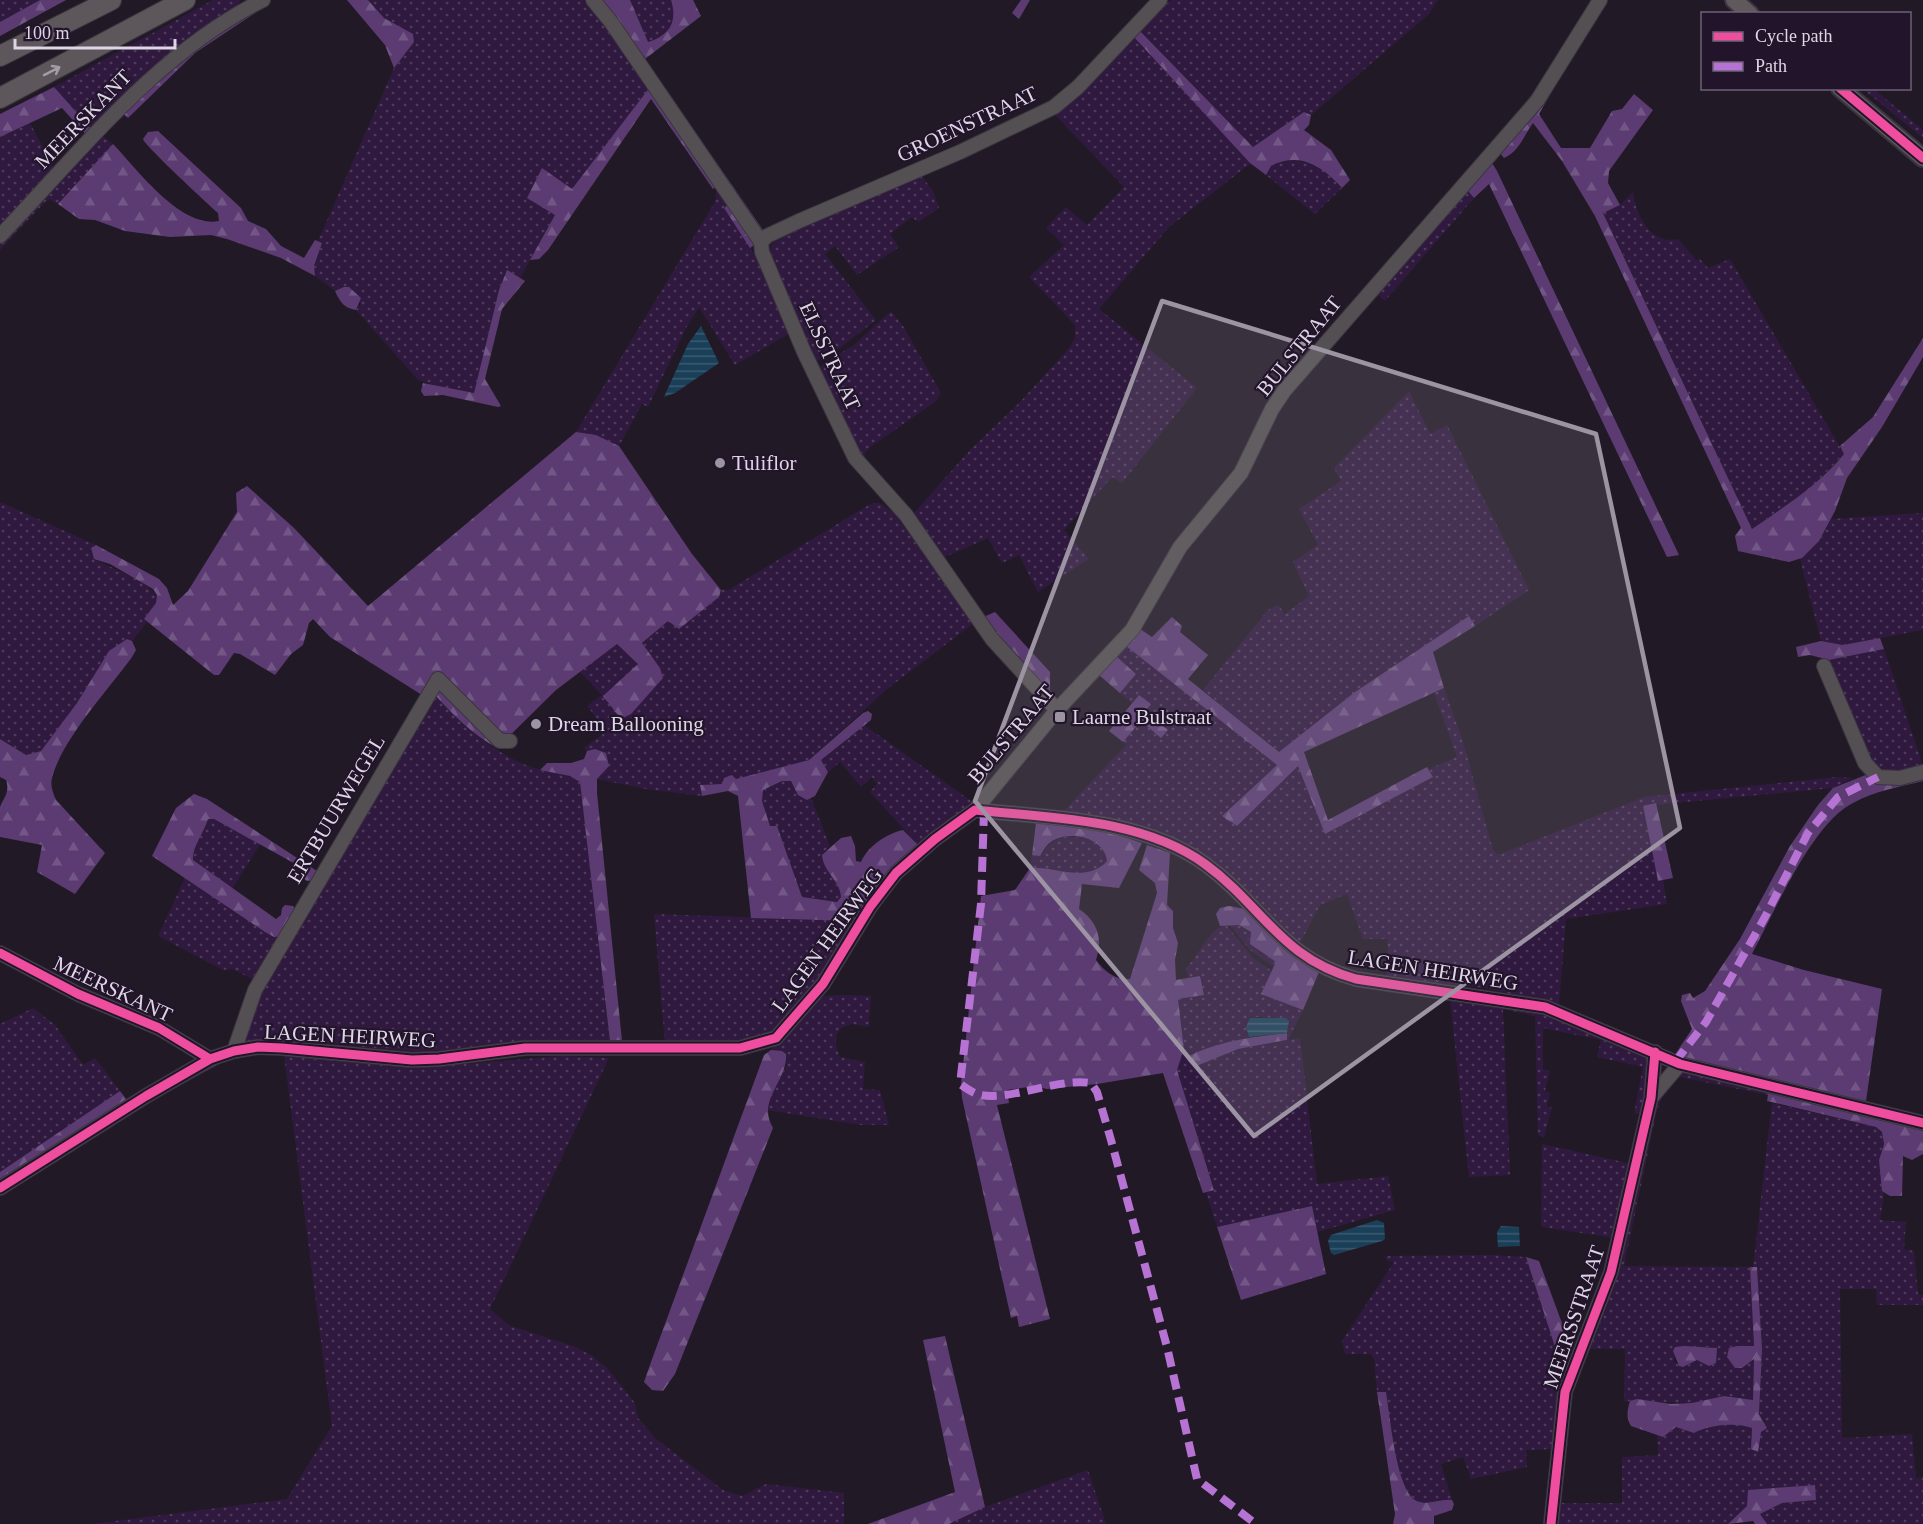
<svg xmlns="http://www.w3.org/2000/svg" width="1923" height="1524" font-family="Georgia,serif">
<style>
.grass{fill:url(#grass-dots);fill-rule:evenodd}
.forest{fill:url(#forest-firs)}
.water{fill:url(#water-rules)}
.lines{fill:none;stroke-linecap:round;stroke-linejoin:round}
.minor-casing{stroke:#3b3540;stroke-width:16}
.major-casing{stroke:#3b3540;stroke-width:20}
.highway-casing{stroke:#3b3540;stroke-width:22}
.minor{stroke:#534f52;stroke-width:14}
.major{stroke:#60595c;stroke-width:16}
.highway{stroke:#5d565a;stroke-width:20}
.quiet{stroke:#b673d3;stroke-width:8;stroke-dasharray:15 8;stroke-linecap:butt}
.cycleway-casing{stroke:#22152b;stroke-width:13}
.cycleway{stroke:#ef4d9e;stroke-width:9}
.oneway{stroke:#a49ca6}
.marked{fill:#9c94a2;fill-opacity:0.2;stroke:#9c94a2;stroke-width:4.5;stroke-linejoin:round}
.poi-dot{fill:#9c94a2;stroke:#22152b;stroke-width:2}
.labels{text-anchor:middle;stroke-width:4.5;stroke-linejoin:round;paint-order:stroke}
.street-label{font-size:21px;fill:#ded6e5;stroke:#22152b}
.poi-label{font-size:21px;fill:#ded6e5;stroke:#22152b;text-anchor:start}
</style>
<defs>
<pattern id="grass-dots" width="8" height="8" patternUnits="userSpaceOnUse" patternTransform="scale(1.5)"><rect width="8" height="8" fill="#30193f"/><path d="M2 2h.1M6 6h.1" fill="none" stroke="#4e3a5b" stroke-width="1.8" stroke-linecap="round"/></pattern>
<pattern id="forest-firs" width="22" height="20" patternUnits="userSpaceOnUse" patternTransform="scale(1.5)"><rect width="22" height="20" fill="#5b3b72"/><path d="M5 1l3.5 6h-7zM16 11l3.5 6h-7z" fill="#725786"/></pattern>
<pattern id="water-rules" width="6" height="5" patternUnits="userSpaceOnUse" patternTransform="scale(1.5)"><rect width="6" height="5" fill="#1a3f58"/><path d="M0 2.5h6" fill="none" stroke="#3b5a70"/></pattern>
</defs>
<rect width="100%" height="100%" fill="#211a26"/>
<path class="grass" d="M0,0H40L0,22Z
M213,0H240L235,11L93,131L54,87Z
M368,0H585L650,87L572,190L542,169L555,215L520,278L507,270L499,290L474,393L447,389L418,380L356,310L360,305V298L349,287L335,291L315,276L314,267L322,243L318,241L394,68L414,42L412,34L384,18Z
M630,0H671C678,23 669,35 647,42Z
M1171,0H1438L1429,14L1311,115L1304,112L1253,147L1138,29Z
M1133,36L1251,163L1169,227L1099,309L1197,388L1122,483L1112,477L1064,530L1089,559L1038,592L1019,555L1002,563L988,538L945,557L913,514L971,449L1021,401L1070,347L1075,338V325L1029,277L1064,245L1046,228L1066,207L1087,225L1124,187L1053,113Z
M1863,89H1874L1923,130V138Z
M30,123L56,172L0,231V137Z
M101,135L113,144L58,204L48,199L0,250V243Z
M1288,160C1316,162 1323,167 1342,188L1315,214L1266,175L1271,166Z
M921,175L933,191L939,208L918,222L912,217L890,234L899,247L857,275L835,246L825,254L876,320L840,348L814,362L770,253L771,245L800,227Z
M717,186L730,203L724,208L755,255L759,254L790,333L735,365L699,307L686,328L648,407L642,404L619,446L596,435L576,432L715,202Z
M1468,191L1474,198L1385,301L1377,294Z
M1633,192C1636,214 1650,246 1678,239L1696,260L1700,259L1708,268L1730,259L1844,454L1812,487L1752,529L1603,212L1620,205Z
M891,311L903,326L941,393L936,401L869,448L865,453V457L861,456L816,369L855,344Z
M1409,391L1430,434L1447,425L1529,590L1475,626L1469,616L1355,692L1279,752L1203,690L1268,610L1278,605L1285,614L1309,596L1293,562L1318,545L1299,509L1341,481L1334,468Z
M0,502L96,545L91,548L94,559L140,581L157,595L156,603L144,619L147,622L132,641L127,639L41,751L26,755L0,739Z
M872,503H879L894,513L974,623L887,689L809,760L722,784L700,785L702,796L646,789L597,779L608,766L595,749L587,751L584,748L607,731L587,706L602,695L580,672L617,643L638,663L660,668L642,644L668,620L679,629L719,597L721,590L730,589Z
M1923,513V630L1843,645L1821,641L1800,559L1819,541L1831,519Z
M1126,646L1277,765L1222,816L1298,765L1325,834L1433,777L1429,769L1457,757L1434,693L1444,688L1463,742L1493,850L1498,855L1644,797L1837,777L1853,778L1833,788L1643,806L1658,881L1663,880L1667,904L1566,919L1559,1005L1485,988L1387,977L1388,939H1363L1347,894L1320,905L1299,945L1207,858L1060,815L1126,745L1123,742L1141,721L1167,730L1145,711L1139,695L1132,703L1120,693L1136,674L1116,656Z
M1884,649L1923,766C1902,771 1885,779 1869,760L1829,660Z
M434,694C458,722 491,751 526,765C544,773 563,772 580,781L610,1041L517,1043L427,1053L280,1039L243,1042L252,1008Z
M864,725L974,803L919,846L870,792L877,784L872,777L861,787L840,762L828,772L821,760Z
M782,781H791L807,800L811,798L830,846L822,855C823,872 840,880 841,897L837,902L801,897L777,826L770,827L762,801L763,790Z
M208,819H214L260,844L232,889L193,860C192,847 204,833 208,819Z
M1066,837C1084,837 1104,840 1107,861C1086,884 1055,866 1030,868L1032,855L1040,856C1048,845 1053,839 1066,837Z
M185,878L265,932L274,937L282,936L254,980L232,969L223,970L158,936Z
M654,914L854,921L809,994L775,1032L741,1041L665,1044Z
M1229,924L1239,925L1251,933L1250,938L1260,953L1277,962L1274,967L1250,950Z
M1226,925L1254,959L1272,971L1261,994L1303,1010L1288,1040L1300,1038L1317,1184L1388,1176L1395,1210L1317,1232L1311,1206L1217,1227L1206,1192L1214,1189L1177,1070L1184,1049L1178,998L1204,994L1200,976L1188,978L1186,968C1200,955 1208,929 1226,925ZM1255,1017L1285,1018L1289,1021L1287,1041L1238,1049L1207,1059L1217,1045L1249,1037L1246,1032Z
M1386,986L1544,1011L1645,1052L1650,1061L1643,1115L1634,1113L1643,1067L1597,1057L1601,1040L1543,1028V1069L1550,1071L1545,1091L1550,1093L1547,1106L1552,1108L1544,1137L1538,1135L1535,1016L1503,1009L1510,1175L1469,1177L1450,1000L1386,991Z
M845,995L871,996L869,1027L851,1024L841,1028C833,1037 836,1047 840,1057L865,1062L863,1089L880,1090L889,1125H861L767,1110L773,1088L787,1065L782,1051L771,1050L821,996Z
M33,1008L55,1025L83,1065L95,1058L120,1091L0,1172V1024Z
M284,1055L389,1064H466L561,1056L609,1058L490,1309L508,1325L573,1346L591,1355L607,1368L635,1403L638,1418L655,1438L723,1490L742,1496L766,1484L844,1493V1524H92L287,1499L332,1426Z
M1685,1071L1769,1089L1768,1095L1680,1077C1666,1084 1661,1099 1656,1114L1624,1266L1750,1267L1754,1347L1737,1346L1729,1348L1727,1357L1742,1368L1754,1359L1753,1400L1724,1396L1692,1403L1624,1401L1625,1349H1587L1654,1101L1678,1073ZM1675,1347H1713L1704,1362L1697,1360L1684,1367L1674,1362Z
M1772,1103L1876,1127L1885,1136L1879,1160L1884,1194L1880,1220L1906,1222L1904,1249L1914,1251L1918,1294L1923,1295V1305H1877L1876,1289H1840L1842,1438L1912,1434L1916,1478L1923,1477V1524H1767L1759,1514L1782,1503L1816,1500L1815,1486L1747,1506L1728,1524H1556L1559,1503H1622V1457L1658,1455L1657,1434L1663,1437L1677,1427L1694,1433C1710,1425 1734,1423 1752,1427L1751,1437L1759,1440L1765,1421L1759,1414L1762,1349L1757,1268L1753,1267Z
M1542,1144L1632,1164L1615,1238L1541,1227Z
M1491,1255L1526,1257L1555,1347L1562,1385L1555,1449L1526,1450L1527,1467L1471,1479L1463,1457L1441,1464L1452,1500C1440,1498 1426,1507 1415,1500C1396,1488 1390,1415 1386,1392H1377L1374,1359L1370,1354H1345L1342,1341L1394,1262L1386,1260V1256Z
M1088,1470L1106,1524H949L985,1507Z"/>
<path class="forest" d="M40,0H66L0,36V22Z
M347,0H368L384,18L413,34L414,42L394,68L385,45Z
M600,0H630L648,42C669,35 678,23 671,0H693L701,16L645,59L763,230L758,234Z
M1021,0H1030L1019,19L1012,13Z
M252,8L255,13L195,53L128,118L122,113L174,63Z
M1138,29L1253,147L1304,112L1311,115L1309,125L1304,130L1331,150L1350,180L1342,188C1323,167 1300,151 1271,166L1266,175L1250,163L1133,36Z
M1566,67L1539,114L1561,148H1590L1612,111L1622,109L1634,94L1653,110L1609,171L1608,183L1620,205L1603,213L1752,529C1785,506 1819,485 1844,454L1840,446L1873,417L1923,338V357L1882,427L1847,478L1835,511L1819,541L1802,558L1789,562L1738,551L1735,536L1741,528L1595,216L1562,161L1533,123C1524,135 1519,152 1504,158L1500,153L1507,127L1543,80Z
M54,87L93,131L88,137L62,108L0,137V114Z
M650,87L717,186L713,189L651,99L548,250L539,259L530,260L555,215L527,198L542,168L572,189Z
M158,131L241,208L248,221L266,229L281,246L304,258L315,240L322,243L314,266L315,276L281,258L227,239L211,235L170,237L125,231L95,220L79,219L58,204L113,144C137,169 181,229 219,221L218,213C208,204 144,145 143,139L148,132Z
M1492,163L1497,171L1679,555L1667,557L1489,184L1474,198L1468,191Z
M730,203L757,243L750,248L724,208Z
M507,270L525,281L502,309L485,379L501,406L498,407L443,395L424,396L421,391L423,383L474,393L499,290Z
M344,287H349L361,298L356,310C344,308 340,302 335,291Z
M576,432L596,435L619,446L692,554L721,590L719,597L679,629L668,621L642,643L660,668L663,678L631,714L621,719L603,696L638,664L617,644L556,690L497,748C473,735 452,714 434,694L422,695L330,637L313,619L309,623L303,645L291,654L275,675L240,654L234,653L219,675H214L144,619L156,603L157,595L153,589L110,564L94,559L91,548L96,545L159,579L167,588L173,605L188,591L237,512L236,493L247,486L294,528L368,606Z
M995,612L1050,672V693L981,618Z
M1469,616L1475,626L1433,652L1444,688L1304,752L1328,820L1427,767L1433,777L1325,834L1298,766L1237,826L1222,816L1277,765L1126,646L1140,629L1152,637L1172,617L1182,626L1180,632L1208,655L1188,679L1279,752L1355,692Z
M1880,638L1884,649L1829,660L1810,655L1798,657L1796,647L1821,641L1843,645Z
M127,639L132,641L136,650L132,657C109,689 62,739 52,778C50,786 53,793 56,800L105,853L75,894L37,872L42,845L0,837C0,829 0,814 0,807C4,797 10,793 6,780L0,777V739L26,755L41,751L77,703L109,651Z
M1116,656L1136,674L1120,693L1099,675Z
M1139,695L1151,704L1145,712L1168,730L1161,738L1141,721L1123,742L1109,731Z
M868,711L872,714L871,720L821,760L828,772L815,796L807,800L798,795L791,781H782L763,790L762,801L770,826H777L802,897L837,902L841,897C840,880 823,872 822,855L841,838L851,836L855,846L856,861L861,862C868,846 886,834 903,830L919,846L854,921L751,918L738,796L728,791L702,796L700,785L722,784L724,778L732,775L736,779L809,760L863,713Z
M595,749L606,753L609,766L597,779V793L622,1041H610L580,782L570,776L540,770L547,763H571L584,759L587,751Z
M1868,774H1923V781C1899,787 1875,791 1853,803C1812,823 1774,913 1752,954L1804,970L1882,989L1866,1101L1735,1074L1674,1056L1692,1029L1681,1001L1682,995L1690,993L1693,998L1705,991L1740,939L1790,846L1818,805L1833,788Z
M194,794L207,799L317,871L314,880L307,881L303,878L299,866L214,819H208C204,833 192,847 193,860L276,919L281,915L282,908L285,905L293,906L296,910L282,936L274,937L265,932L152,856L176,808Z
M1656,803L1673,878L1658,881L1643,806Z
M1036,823L1100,829L1142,843L1119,888L1082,884L1079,909C1098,922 1103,939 1096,960C1105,972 1115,980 1130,979L1157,893L1155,883L1139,870L1147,845L1170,853L1167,905L1173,911V928L1178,943L1175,960L1176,980L1200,976L1204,995L1178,999L1184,1049L1177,1070L1214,1190L1203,1193L1163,1073L1097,1084L1047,1089L1035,1086L1007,1090L1009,1103L997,1105L1050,1319L1019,1327L1017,1316L1011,1318L962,1098L961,1084L981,896L1015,890L1030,868C1055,866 1086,884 1107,861C1105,839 1074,831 1056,839C1048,842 1044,849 1040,856L1032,855Z
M1229,906L1245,909L1294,957L1319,972L1303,1010L1261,994L1276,962L1250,944L1251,932L1239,925L1220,926L1216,914L1220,908Z
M1287,1033V1040L1238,1049L1194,1067L1188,1061L1187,1057C1218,1041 1252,1037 1287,1033Z
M771,1050L782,1051L786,1054C788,1081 756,1100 773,1128L675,1374L663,1391L652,1390L644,1382L651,1362L764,1055Z
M232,1057L108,1124L0,1195V1172L120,1091L127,1100Z
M1769,1089L1923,1129V1154L1912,1160L1903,1156L1902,1196H1890L1882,1191L1879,1160L1884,1144L1882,1132L1876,1127L1767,1101Z
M1312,1206L1326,1274L1241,1300L1217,1227Z
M1526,1257L1539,1261L1566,1334V1344L1555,1347Z
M1750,1267H1757L1762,1349L1759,1414L1767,1428L1761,1432L1758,1452L1751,1449L1752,1428C1734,1422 1710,1425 1694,1433L1676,1427L1663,1437L1631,1426C1626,1417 1627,1411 1630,1401L1637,1399L1671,1404L1692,1403L1724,1396L1753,1400L1754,1359L1742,1368H1735L1727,1357L1729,1348L1737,1346H1754Z
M945,1336L985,1507L949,1524H868L955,1492L923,1340Z
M1685,1346L1717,1348L1716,1363L1709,1366L1697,1360L1683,1367L1679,1366L1673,1351L1675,1347Z
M1377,1392H1386C1390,1415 1396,1488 1415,1500C1426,1507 1440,1498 1452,1500L1454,1504L1452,1510L1434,1516V1524H1393L1395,1514Z
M1815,1485L1816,1500L1782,1503L1760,1514L1767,1524H1755L1753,1521L1728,1524L1747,1506L1748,1490Z"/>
<path class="water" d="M701,326L719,363L675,393L664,397L688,344Z
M1250,1018H1286L1289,1021L1287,1033L1249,1037L1246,1027Z
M1377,1220L1384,1223L1385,1239L1382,1241L1334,1255L1331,1253L1328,1241L1331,1235Z
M1501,1226L1519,1227L1520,1246L1498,1247L1497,1232Z"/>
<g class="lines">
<defs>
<path id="minor" d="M593,0L611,22L761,242L762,252L804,352L855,458L906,515L992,639L1057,710
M0,236C81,151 157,53 263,0
M761,242L767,236L799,221L960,152L1054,107L1078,87L1160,0
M1824,666L1865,763L1878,777L1900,778L1923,772
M975,810L1057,710L1132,630L1180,547L1241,473L1272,409L1284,391L1537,101L1600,0
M0,953L78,994L159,1028L210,1059
M234,1051L255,990L438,679L500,741H510
M1651,1098L1680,1064
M0,1188L146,1096L210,1059L234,1051L258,1047L282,1048L412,1060L439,1059L525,1048H740L776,1038L823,984L870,907L896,873L935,839L975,810C1050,818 1141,818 1205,864C1263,906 1280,958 1356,979L1545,1007L1680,1064L1923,1123
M1551,1524L1565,1392L1611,1272L1651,1098L1655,1052"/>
<path id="major" d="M1734,0L1750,14
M1840,88L1923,158"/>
<path id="highway" d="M0,56L111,0
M0,98L185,0"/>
</defs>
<use href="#minor" class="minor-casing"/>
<use href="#major" class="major-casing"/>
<use href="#highway" class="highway-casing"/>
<use href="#minor" class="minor"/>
<use href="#major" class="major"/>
<use href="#highway" class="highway"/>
<path class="quiet" d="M984,811L981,904L960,1084C966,1088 974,1094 981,1095C1010,1101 1056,1078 1091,1083L1097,1092L1111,1140L1167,1347L1197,1479L1256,1524
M1675,1062L1706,1022L1765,917L1808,833L1838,797L1878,777"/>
<defs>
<path id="cycleway" d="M1840,88L1923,158
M0,953L78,994L159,1028L210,1059
M0,1188L146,1096L210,1059L234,1051L258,1047L282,1048L412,1060L439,1059L525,1048H740L776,1038L823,984L870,907L896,873L935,839L975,810C1050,818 1141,818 1205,864C1263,906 1280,958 1356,979L1545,1007L1680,1064L1923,1123
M1551,1524L1565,1392L1611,1272L1651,1098L1655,1052"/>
</defs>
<use href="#cycleway" class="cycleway-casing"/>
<use href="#cycleway" class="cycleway"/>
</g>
<defs><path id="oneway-shaft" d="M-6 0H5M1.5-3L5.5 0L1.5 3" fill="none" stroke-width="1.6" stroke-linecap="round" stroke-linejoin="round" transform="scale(1.5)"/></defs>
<use class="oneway" href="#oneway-shaft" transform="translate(52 71) rotate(-27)"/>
<path class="marked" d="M1162,301L1596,434L1680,828L1254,1136L975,801Z"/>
<g class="poi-dot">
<circle cx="720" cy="463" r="6"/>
<rect x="1054" y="711" width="12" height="12" rx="3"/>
<circle cx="536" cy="724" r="6"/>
</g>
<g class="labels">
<g class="street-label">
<text transform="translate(83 119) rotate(-46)" y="7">MEERSKANT</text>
<text transform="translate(967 124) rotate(-25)" y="7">GROENSTRAAT</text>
<text transform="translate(1299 346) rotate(-51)" y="7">BULSTRAAT</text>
<text transform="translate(830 356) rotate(65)" y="7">ELSSTRAAT</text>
<text transform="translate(1011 734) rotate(-50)" y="7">BULSTRAAT</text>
<text transform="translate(336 809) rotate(-59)" y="7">ERTBUURWEGEL</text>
<text transform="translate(827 940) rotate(-54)" y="7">LAGEN HEIRWEG</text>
<text transform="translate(1433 970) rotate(9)" y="7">LAGEN HEIRWEG</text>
<text transform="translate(113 989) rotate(25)" y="7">MEERSKANT</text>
<text transform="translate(350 1036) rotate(3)" y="7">LAGEN HEIRWEG</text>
<text transform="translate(1574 1317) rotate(-71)" y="7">MEERSSTRAAT</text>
</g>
<g class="poi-label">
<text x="732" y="470">Tuliflor</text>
<text x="1072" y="724">Laarne Bulstraat</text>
<text x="548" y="731">Dream Ballooning</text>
</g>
</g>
<rect x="1701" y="12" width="210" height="78" fill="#22152b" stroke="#6d6275" stroke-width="1.5"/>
<rect x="1713" y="32" width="30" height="9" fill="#ef4d9e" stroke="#6d6275" stroke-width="1.5"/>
<text x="1755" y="42" font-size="18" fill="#ded6e5">Cycle path</text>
<rect x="1713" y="62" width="30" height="9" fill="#b673d3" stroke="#6d6275" stroke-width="1.5"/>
<text x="1755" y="72" font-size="18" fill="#ded6e5">Path</text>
<path d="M15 39v9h160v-9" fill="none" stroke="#ded6e5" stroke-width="3"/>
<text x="24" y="39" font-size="18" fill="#ded6e5" stroke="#22152b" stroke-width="4.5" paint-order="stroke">100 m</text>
</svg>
